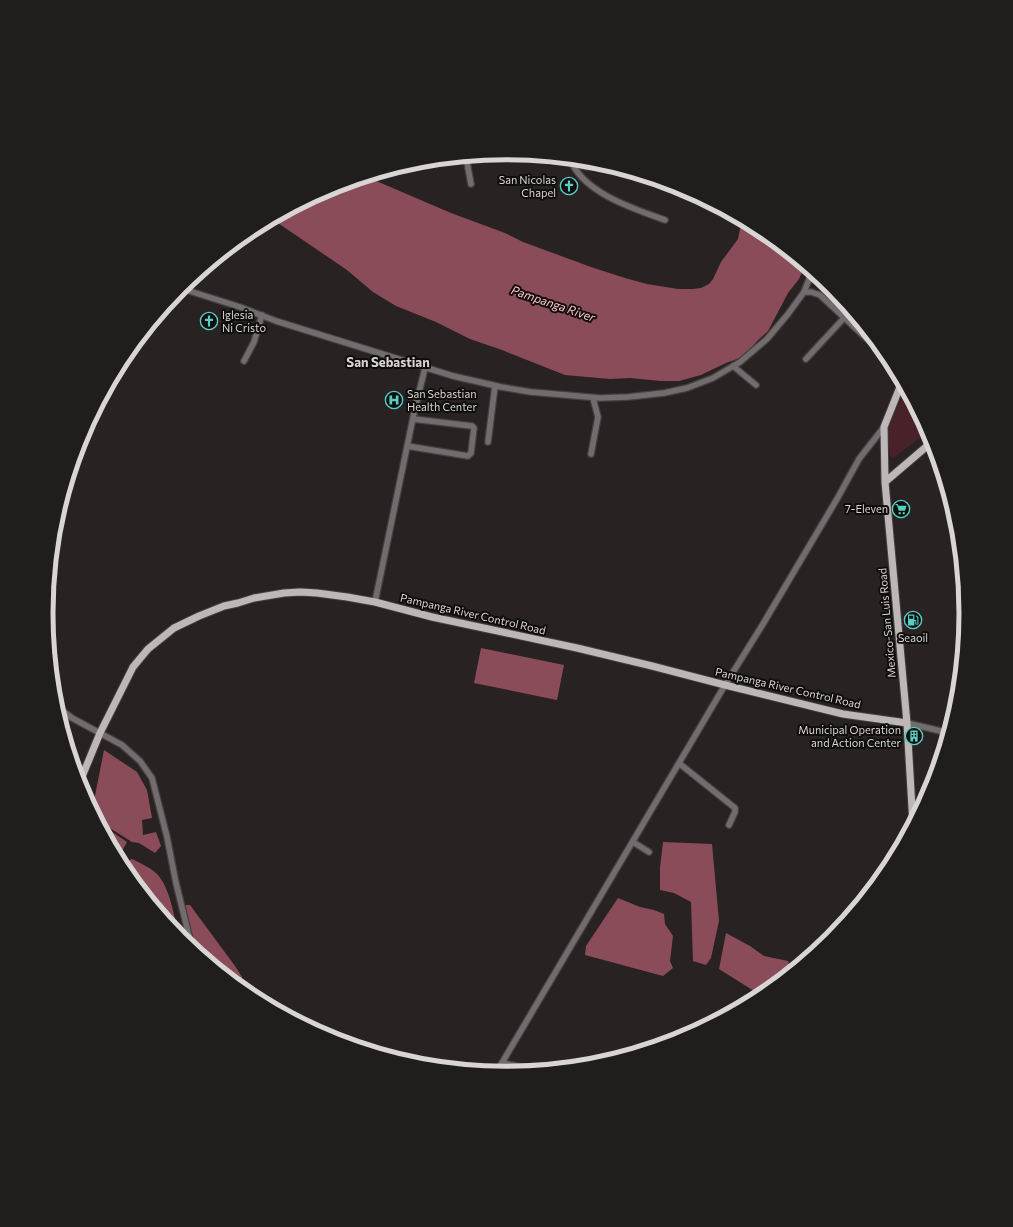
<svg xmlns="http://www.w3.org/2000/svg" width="1013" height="1227" font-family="Commissioner,sans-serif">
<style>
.green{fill:#492129}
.water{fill:#8b4c59}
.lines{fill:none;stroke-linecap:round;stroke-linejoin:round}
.minor-casing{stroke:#453f3f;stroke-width:8}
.major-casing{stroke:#453f3f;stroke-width:9}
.minor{stroke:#716d6e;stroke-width:5.5}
.major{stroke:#beb7b8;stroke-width:7}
.labels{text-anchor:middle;stroke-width:4;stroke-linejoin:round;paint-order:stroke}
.poi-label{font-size:11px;fill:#d9d5d5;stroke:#100d0d;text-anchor:end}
.street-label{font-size:11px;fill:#d9d5d5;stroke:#100d0d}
.water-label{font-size:12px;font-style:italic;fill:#fdc1cb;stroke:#100d0d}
.quarter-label{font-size:13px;font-weight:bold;fill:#d9d5d5;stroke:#100d0d}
.rim{fill:none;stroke:#d9d5d5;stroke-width:5}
</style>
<rect width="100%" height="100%" fill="#292223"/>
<path class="green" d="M906,388L929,431L893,458L890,456L887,430Z"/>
<path class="water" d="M367,177L451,213L505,233L523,242L591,267L625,278L647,284L678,289H693L701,288L709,284L713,279L721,262L738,239L740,229L741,219L763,231L805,266L799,279L788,293L768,331L757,341L748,353L740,358L726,363L701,375L679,381H661L630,378L610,379L565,375L502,350L470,339L436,322L396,306L373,292L347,270L272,219L330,188Z
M481,648L564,665L557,700L474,683Z
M104,750L137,772L147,790L152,818L142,820L143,835L156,832L161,846L155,853L139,843L132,842L97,820L92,811Z
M99,823L127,842L118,858Z
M663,842L712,844L719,921L711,958L706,965L693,961L691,902L674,893L660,890V868Z
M132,859C140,863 149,867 156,873C171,888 174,918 179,937L123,869L128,861Z
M618,898L640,907L654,910L664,914L665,924L673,936L670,961L673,968L663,976L585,955L586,946Z
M186,905H190L235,966L242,977L243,990L194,950L184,910Z
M726,933L750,946L764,956L788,961L791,973L762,996L719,969Z"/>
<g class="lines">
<defs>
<path id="minor" d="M466,157L471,184
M570,159C583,193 634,209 665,220
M570,159C580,167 592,170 603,164
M180,288L240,307L276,321L453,376L501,387L531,392L600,398L628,397L664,393L687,388L713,378L740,362L767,339L788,314L804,292L812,272
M804,292H811L820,295L866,338L883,350
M806,359L844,318
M244,361L254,342L262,315
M733,366L756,385
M488,442L495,386
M407,446L468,456L471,453L474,428L472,426L413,419
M591,454L598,417L593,398
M375,602L414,413L425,368
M47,626L49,582
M55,705L72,718L122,745L140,761L152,778L167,837L176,883L192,948
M907,723L949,733
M680,764L735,808V812L729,825
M633,842L649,852
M502,1063L540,1071
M496,1073L725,685L763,624L837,499L859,459L884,427"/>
<path id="major" d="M885,482L884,427L902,382
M79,784L100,733L133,667L148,649L174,628L199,616L224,606L238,603L254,598L284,593L300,592L317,593L347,597L375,602L432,617L577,648L652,666L725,685L843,714L907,723
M913,825L907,723L885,482L933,441"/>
</defs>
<use href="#minor" class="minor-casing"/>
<use href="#major" class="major-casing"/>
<use href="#minor" class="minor"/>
<use href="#major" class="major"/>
</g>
<defs>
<symbol id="church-ring" viewBox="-11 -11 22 22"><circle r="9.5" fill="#100d0d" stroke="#56cec4" stroke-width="1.5"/><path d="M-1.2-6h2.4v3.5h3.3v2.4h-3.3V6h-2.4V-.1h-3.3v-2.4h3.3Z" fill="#56cec4"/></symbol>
<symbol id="hospital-ring" viewBox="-11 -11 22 22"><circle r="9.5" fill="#100d0d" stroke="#56cec4" stroke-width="1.5"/><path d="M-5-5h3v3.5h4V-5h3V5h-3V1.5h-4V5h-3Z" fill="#56cec4"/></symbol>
<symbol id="supermarket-ring" viewBox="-11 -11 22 22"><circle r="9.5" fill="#100d0d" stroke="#56cec4" stroke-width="1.5"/><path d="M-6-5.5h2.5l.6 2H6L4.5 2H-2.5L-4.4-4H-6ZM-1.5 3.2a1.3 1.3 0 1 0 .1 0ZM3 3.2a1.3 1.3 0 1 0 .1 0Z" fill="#56cec4"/></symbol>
<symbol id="fuel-ring" viewBox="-11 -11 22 22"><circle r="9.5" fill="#100d0d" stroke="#56cec4" stroke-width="1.5"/><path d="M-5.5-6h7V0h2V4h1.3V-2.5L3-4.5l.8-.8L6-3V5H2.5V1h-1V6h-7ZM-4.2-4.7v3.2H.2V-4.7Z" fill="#56cec4"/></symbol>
<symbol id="building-ring" viewBox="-11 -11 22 22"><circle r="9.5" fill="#100d0d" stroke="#56cec4" stroke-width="1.5"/><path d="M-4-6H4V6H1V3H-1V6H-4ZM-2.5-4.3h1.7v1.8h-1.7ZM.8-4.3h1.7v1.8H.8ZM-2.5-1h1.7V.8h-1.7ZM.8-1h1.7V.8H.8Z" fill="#56cec4"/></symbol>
</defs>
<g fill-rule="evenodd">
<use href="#church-ring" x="559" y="176" width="20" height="20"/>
<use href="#church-ring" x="199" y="311" width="20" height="20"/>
<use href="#hospital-ring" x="384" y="390" width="20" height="20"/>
<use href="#supermarket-ring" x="891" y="499" width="20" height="20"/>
<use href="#fuel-ring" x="903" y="610" width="20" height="20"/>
<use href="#building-ring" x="904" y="726" width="20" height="20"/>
</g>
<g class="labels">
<g class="poi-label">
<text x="556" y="184">San Nicolas<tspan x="556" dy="13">Chapel</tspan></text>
<text x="222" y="319" text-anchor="start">Iglesia<tspan x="222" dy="13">Ni Cristo</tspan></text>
<text x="407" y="398" text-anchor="start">San Sebastian<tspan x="407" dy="13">Health Center</tspan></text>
<text x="888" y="513">7-Eleven</text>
<text x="913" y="642" text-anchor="middle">Seaoil</text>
<text x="901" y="734">Municipal Operation<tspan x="901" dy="13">and Action Center</tspan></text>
</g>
<g class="street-label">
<text transform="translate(473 614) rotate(13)" y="4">Pampanga River Control Road</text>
<text transform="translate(887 623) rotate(-95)" y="4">Mexico-San Luis Road</text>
<text transform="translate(788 688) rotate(13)" y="4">Pampanga River Control Road</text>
</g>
<g class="water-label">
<text transform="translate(553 304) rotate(19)" y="4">Pampanga River</text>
</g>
<g class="quarter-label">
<text x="388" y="367">San Sebastian</text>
</g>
</g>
<path d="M0 0H1013V1227H0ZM53 613a453 453 0 1 1 906 0a453 453 0 1 1-906 0Z" fill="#201d1d" fill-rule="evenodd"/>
<path class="rim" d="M53 613a453 453 0 1 1 906 0a453 453 0 1 1-906 0Z"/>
</svg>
